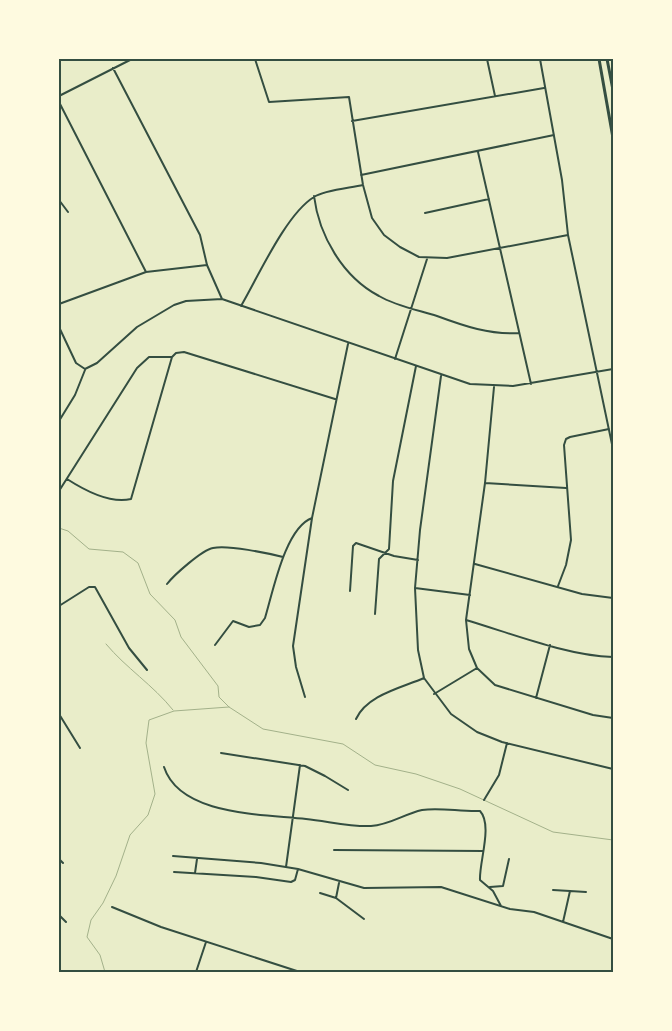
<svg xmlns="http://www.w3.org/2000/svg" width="672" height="1031" font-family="'Noto Sans',sans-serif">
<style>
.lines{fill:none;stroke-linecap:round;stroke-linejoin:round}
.stream{stroke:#a3b18a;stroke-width:1}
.minor{stroke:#344e41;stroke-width:2}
.tertiary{stroke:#344e41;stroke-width:2.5}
.trunk{stroke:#344e41;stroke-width:3}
.neatline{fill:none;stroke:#344e41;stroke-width:2}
</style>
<rect width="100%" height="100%" fill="#e9edc9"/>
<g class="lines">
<path class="stream" d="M59,528L68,531L89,549L123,552L138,563L150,594L175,620L181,637L218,686L219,697L229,707L263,729L343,744L375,765L416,774L460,789L553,832L613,840
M106,644C126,668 153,685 173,710
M105,972L100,955L87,937L91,920L103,903L116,876L130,835L148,815L155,794L146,743L149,720L174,711L229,707"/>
<path class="minor" d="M255,59L269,102L349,97L363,185L372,218L384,235L400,247L419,257L447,258L568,235
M487,59L495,96
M540,59L562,180L568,235L613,449
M113,68L200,235L207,265L222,299
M59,96L132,59
M59,102L146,272
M352,121L544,88
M478,152L531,384
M361,175L554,135
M314,196C319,236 343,277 379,296C396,306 418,310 437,316C464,326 490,335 519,333
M59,200L68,212
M425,213L489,199
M59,304L146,272L207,265
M241,306C258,277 286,214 314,197C324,190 350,188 363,185
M59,327L76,363L85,369L97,363L137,327L174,305L186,301L222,299L470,384L513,386L613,369
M395,359L427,259
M441,376L420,530L415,588L418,650L424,678L451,714L477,732L502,742L613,769
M494,387L485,483L466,620L469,649L477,668L495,685L593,715L613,718
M59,421L75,395L85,370
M67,479C84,490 110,504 131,499L172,357L176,353L184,352L335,399
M485,483L566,488
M59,491L137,368L149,357H172
M475,564L582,594L613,598
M167,584C174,575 202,550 213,548C229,545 267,553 283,557
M558,586L566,565L571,540L564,445L566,439L570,437L609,429
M415,588L470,595
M350,591L353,546L356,543L394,556L418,560
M59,606L89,587H95L129,648L147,670
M375,614L379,559L389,549L393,481L416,366
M466,620C510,633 568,656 613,657
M215,645L233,621L249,627L260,625L265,618C273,592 285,528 312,518
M434,694L477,668
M305,697L296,667L293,646L312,518L348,344
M536,698L550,645
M59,714L80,748
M356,719C367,695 401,688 424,678
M221,753L305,766L325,776L348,790
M164,767C180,816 263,814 306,819C327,821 350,827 371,826C390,825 404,814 422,810C440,807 461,812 480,811C493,825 479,862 480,880L493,891L501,906
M484,800L499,775L507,743
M334,850L483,851
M173,856L261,863L298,869L364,888L441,887L510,909L534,912L613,939
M59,859L63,863
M286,867L300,765
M174,872L256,877L291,882L295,880L298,869
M195,873L197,859
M490,887L503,886L509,859
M553,890L570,891
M320,893L336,898L364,919
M336,898L339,883
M112,907L161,927L300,972
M59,915L66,922
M563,922L570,891L586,892
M196,972L206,942"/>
<path class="tertiary" d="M540,59H543"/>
<path class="trunk" d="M599,59L613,138
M607,59L613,90"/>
</g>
<rect width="672" height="1031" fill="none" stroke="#fefae0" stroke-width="120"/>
<rect x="60" y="60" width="552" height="911" class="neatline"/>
</svg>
